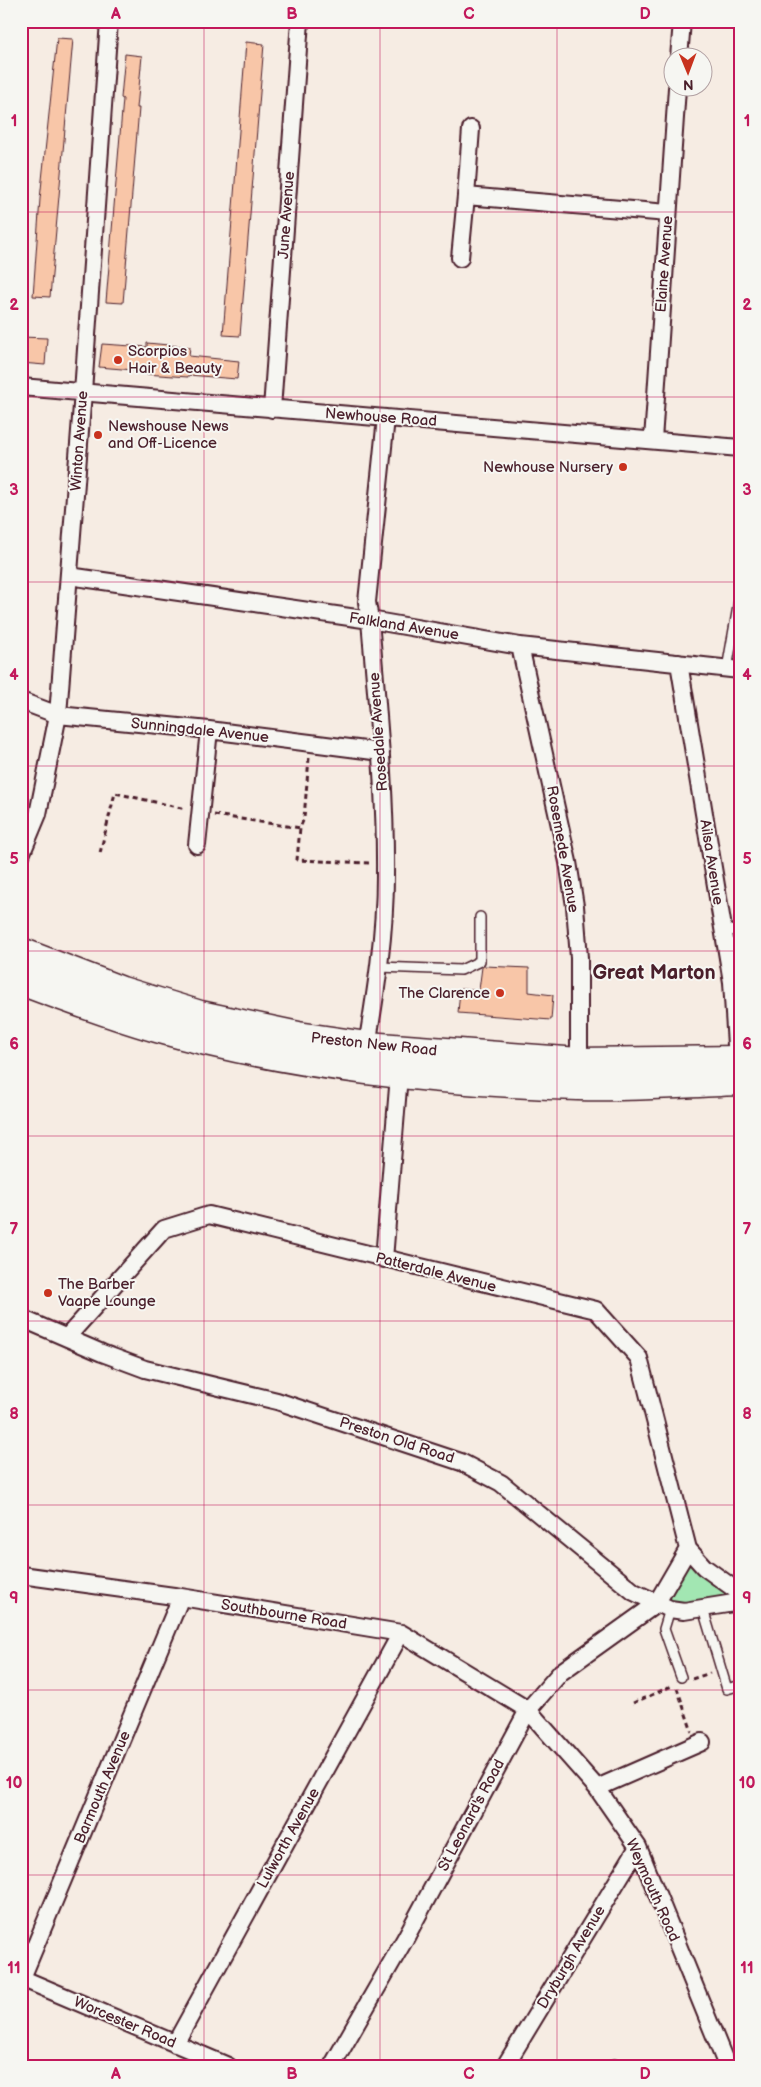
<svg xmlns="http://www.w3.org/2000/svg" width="761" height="2087" font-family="'Balsamiq Sans',sans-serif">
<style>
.green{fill:#a2e6b2;stroke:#76826e}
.building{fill:#f8c6a8;stroke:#4a1f2b}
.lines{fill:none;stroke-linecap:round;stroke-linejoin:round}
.lane-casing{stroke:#4a1f2b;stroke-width:12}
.street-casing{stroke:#4a1f2b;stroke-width:20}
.highway-casing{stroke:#4a1f2b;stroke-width:31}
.path{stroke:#4a1f2b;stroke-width:3;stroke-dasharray:5 4;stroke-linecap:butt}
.lane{stroke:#f6f6f2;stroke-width:9}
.street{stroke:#f6f6f2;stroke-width:16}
.highway{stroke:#f6f6f2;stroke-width:28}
.grid{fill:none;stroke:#c2185b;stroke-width:1;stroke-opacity:0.55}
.poi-dot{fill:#c8321e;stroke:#f6f6f2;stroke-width:2}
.labels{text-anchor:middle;stroke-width:4;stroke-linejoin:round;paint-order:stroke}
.street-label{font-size:15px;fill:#4a1f2b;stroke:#f6f6f2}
.poi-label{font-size:15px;fill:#4a1f2b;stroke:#f6f6f2;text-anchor:start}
.district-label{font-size:20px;font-weight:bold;fill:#4a1f2b;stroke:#f6f6f2}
.neatline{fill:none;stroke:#c2185b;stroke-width:2}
.grid-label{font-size:16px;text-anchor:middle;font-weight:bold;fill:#c2185b}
</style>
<rect width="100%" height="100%" fill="#f6ece3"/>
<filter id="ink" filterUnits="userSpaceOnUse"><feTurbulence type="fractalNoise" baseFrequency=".02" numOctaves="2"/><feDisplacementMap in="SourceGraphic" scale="10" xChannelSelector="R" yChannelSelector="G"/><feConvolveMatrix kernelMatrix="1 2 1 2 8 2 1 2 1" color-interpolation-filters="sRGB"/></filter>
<g filter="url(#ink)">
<path class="green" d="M691,1563L733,1597L690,1605L667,1601L688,1565Z"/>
<path class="building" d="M57,38L73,39L50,297L33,296L40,199Z
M246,42L264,44L240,336L223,335Z
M125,54L142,56L137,108H139L123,303L106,302L123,99L121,98Z
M21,337L47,338L45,365L21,363Z
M147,343L190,347L189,356L239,361L237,379L188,375V377L145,374V371L99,367L102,344L147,347Z
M484,966L529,968V992L553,995L551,1020L458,1013L460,989L479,990L482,967Z"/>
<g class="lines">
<defs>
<path id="lane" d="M727,669L740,595
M723,932L740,929
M379,967L461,970L480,961V917
M670,1609L664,1629L681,1677
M703,1609L727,1689L740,1685
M612,2066L614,2064"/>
<path id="street" d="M679,58L682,21
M466,196L471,129
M460,258L466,196L668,213
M21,387L740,448
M272,409L300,21
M653,440L677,88
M69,576L370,620L520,646L740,670
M520,646L568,862L575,906L579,958V1069
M679,663L732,982L737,1061
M21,701L58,715L209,730L381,752
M197,845L209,730
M21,855L38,814L58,715L83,392L109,21
M367,1046C376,991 385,934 385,877C386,792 377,706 370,620L367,602L386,418
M384,1259L399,1075
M21,1318L102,1353L145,1369L277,1401L461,1462L501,1483L634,1592L670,1609L684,1611L740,1602
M67,1337L164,1229L209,1215L596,1310L639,1358L688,1549L704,1567L740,1593
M21,1575L181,1597L401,1633L528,1710L597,1788L638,1847L727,2066
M597,1788L702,1742
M21,1978L228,2066
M22,1978L181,1597
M175,2044L401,1633
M332,2066L405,1939L528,1710L561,1672L656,1604L688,1549
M505,2066L638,1847"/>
<path id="highway" d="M21,952L122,991L200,1015L298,1036L367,1046L579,1062L740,1060
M21,981C66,998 111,1015 157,1028C293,1067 436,1081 578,1086C631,1088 686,1083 740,1081"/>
</defs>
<use href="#lane" class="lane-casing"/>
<use href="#street" class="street-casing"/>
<use href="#highway" class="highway-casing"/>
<path class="path" d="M309,758L304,818L300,828L297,860L369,863
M214,815L300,828
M100,853L115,793L186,809
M692,1679L710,1673
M677,1688L692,1732
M633,1703L674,1685"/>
<use href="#lane" class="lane"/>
<use href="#street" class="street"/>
<use href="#highway" class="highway"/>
</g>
</g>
<path class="grid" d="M204,21V2066M380,21V2066M557,21V2066M21,212H740M21,397H740M21,582H740M21,766H740M21,951H740M21,1136H740M21,1321H740M21,1505H740M21,1690H740M21,1875H740"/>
<g class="poi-dot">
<circle cx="118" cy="360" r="5"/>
<circle cx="98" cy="435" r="5"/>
<circle cx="623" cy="467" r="5"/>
<circle cx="500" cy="993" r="5"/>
<circle cx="48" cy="1293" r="5"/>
</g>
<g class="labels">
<g class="street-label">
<text transform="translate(286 215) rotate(-86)" y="5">June Avenue</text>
<text transform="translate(664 264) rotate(-86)" y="5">Elaine Avenue</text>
<text transform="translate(381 417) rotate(4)" y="5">Newhouse Road</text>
<text transform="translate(79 441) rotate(-86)" y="5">Winton Avenue</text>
<text transform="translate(404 626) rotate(9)" y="5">Falkland Avenue</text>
<text transform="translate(200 730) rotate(6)" y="5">Sunningdale Avenue</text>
<text transform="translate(378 732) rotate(-94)" y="5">Rosedale Avenue</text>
<text transform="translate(563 849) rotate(80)" y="5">Rosemede Avenue</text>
<text transform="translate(712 862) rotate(81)" y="5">Ailsa Avenue</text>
<text transform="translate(374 1044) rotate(6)" y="5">Preston New Road</text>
<text transform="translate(436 1272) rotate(14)" y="5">Patterdale Avenue</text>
<text transform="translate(397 1440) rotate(18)" y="5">Preston Old Road</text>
<text transform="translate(284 1614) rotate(9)" y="5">Southbourne Road</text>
<text transform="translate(102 1787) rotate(-67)" y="5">Barmouth Avenue</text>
<text transform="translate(471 1815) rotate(-62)" y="5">St Leonard's Road</text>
<text transform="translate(288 1838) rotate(-61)" y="5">Lulworth Avenue</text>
<text transform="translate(653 1890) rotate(66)" y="5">Weymouth Road</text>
<text transform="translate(571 1957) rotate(-59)" y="5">Dryburgh Avenue</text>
<text transform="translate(125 2022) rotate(23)" y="5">Worcester Road</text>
</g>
<g class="poi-label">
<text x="128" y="356">Scorpios<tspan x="128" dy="17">Hair &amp; Beauty</tspan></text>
<text x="108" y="431">Newshouse News<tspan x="108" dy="17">and Off-Licence</tspan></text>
<text x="613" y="472" text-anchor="end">Newhouse Nursery</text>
<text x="490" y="998" text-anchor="end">The Clarence</text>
<text x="58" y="1289">The Barber<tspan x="58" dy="17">Vaape Lounge</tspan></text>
</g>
<g class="district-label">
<text x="654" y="979">Great Marton</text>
</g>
</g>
<rect width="761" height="2087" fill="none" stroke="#f6f6f2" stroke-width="55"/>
<g transform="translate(688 72) rotate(179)"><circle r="24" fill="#f6f6f2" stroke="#b1a0a2"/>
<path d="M0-4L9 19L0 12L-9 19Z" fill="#c8321e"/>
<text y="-8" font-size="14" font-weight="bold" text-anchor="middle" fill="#4a1f2b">N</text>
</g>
<rect x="28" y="28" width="706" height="2032" class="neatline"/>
<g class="grid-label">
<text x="116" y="19">A</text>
<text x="292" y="19">B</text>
<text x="469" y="19">C</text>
<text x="645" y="19">D</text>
<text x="14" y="126">1</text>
<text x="747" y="126">1</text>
<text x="14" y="310">2</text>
<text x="747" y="310">2</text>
<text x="14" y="495">3</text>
<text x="747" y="495">3</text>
<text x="14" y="680">4</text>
<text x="747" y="680">4</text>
<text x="14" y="864">5</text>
<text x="747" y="864">5</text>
<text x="14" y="1049">6</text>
<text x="747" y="1049">6</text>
<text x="14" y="1234">7</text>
<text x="747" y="1234">7</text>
<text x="14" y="1419">8</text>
<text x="747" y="1419">8</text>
<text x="14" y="1603">9</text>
<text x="747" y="1603">9</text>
<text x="14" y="1788">10</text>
<text x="747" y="1788">10</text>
<text x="14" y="1973">11</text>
<text x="747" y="1973">11</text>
<text x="116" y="2079">A</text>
<text x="292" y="2079">B</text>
<text x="469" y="2079">C</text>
<text x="645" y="2079">D</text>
</g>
</svg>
